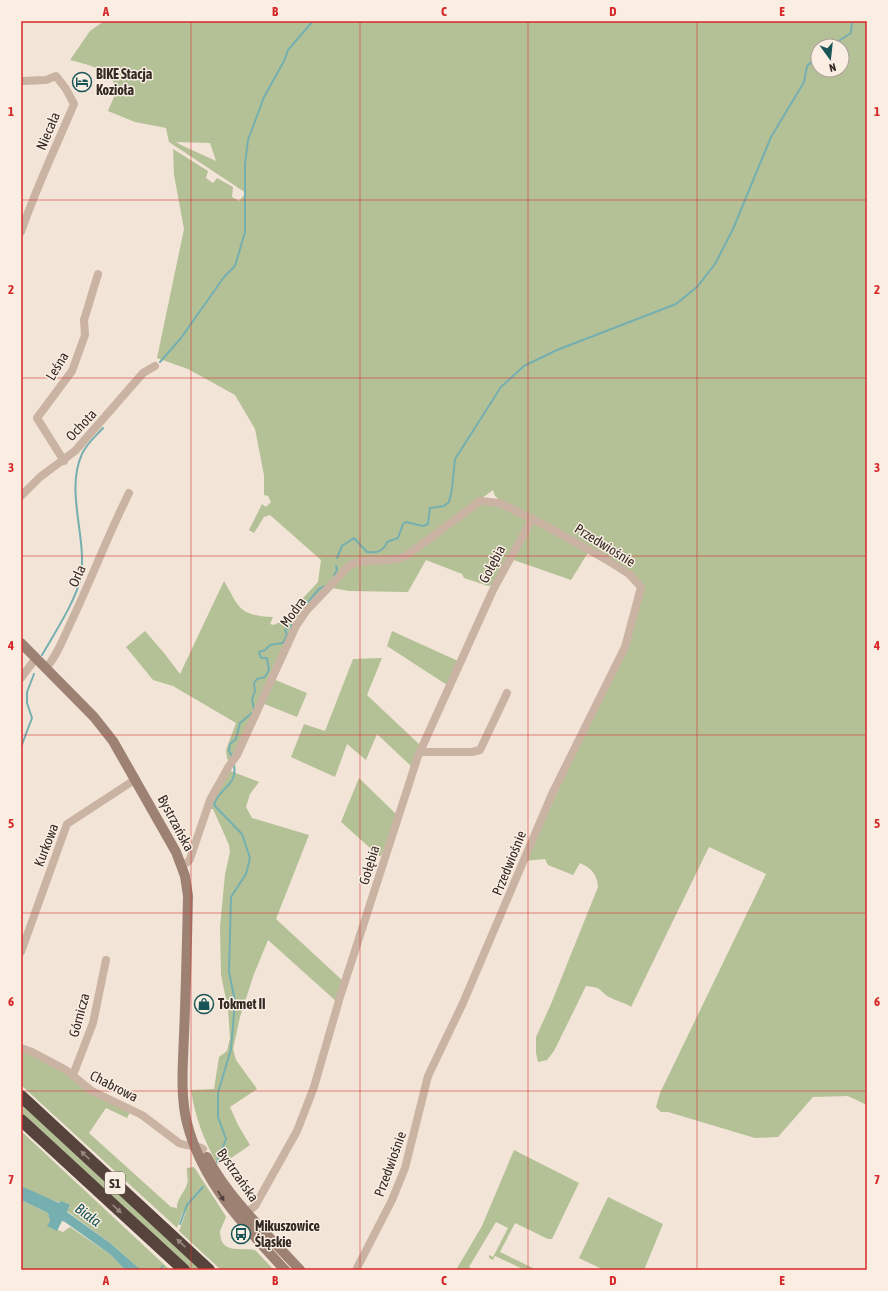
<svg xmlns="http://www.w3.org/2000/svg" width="888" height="1291" font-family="'Asap Condensed',sans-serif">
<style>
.green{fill:#b4c197;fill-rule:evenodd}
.water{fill:#75afb0}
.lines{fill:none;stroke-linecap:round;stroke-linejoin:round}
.stream{stroke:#75afb0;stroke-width:2}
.street{stroke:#cab3a3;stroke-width:8}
.secondary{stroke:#9d8274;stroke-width:10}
.highway{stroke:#56433c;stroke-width:12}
.oneway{fill:#98877f}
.oneway2{fill:#4e3f39}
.grid{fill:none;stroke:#d62828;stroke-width:1;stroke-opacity:0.55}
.labels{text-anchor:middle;stroke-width:3;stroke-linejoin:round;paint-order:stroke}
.shield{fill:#faeee3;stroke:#6f645e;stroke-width:1}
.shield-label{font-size:13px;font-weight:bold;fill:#342925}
.poi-label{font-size:14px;font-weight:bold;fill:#342925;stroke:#faeee3;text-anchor:start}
.street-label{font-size:14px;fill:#342925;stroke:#faeee3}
.water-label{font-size:15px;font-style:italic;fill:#195557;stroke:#faeee3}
.neatline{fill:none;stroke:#d62828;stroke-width:1.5}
.grid-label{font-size:13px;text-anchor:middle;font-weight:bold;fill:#d62828}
</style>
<rect width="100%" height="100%" fill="#f2e4d7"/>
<path class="green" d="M104,21H867V1105L848,1096L813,1097L778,1137L755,1138L668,1112H661L656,1107L660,1093L766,874L709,847L631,1007C624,1002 616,1001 609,997C597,990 605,988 586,986L554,1051L547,1060L538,1062L536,1053V1037L551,1004L598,887C597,874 591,868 580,863L573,875L548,865L545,859L524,861L615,672L643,586L500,500L495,496L493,490L406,555L354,561L297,618L290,612L318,582L321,560L270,515L264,517L254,533L249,530L262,504L266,507L271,502L268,496L264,495V475L255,429L235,395L188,369L157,358L184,229L174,175L173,149L208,171L206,178L213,183L217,178L233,187L232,197L239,201L246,193L169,142L166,128L135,122L108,111C110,105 114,99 115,93C118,70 85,64 70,60L90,31ZM818,46H842V70H818ZM176,142L210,143L216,161L181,145Z
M489,503L529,519L493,585L488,586L464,578L462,574L426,560L408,592L349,591L332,588L351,566L393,562L480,504Z
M532,521L589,551L571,580L511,559Z
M224,581C240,609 239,615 273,617L270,624L274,625L287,618L295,622L231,761L227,759L226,750L236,723L173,686L153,680L126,647L145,631L164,653L180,674Z
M392,631L458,661L447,685L387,646Z
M382,658L367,695L420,745L412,767L377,734L366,760L347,744L335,777L291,757L304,724L325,731L353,659Z
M273,679L307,693L297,717L262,703Z
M228,770L259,782L250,794L246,807L252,818L309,835L276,919L343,981L337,1002L268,940L254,974L240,1017L233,1049L236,1060L257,1089L230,1107L238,1125L250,1145L227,1161L217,1164C204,1140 195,1117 191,1090L214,1089L219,1057L227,1051L230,1038L228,1009L221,975L220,927L225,874L230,852L229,845L213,809H209Z
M359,778L397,815L381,856H379L341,822Z
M21,1050L30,1053L130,1112L127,1118L106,1108L89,1133L171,1207L177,1208C176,1200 185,1192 187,1184C189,1179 186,1174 187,1168L194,1167L225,1215L226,1217L220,1231C220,1255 240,1247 255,1250L274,1270H221L179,1231L186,1212H183L177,1228L176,1227L21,1085Z
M21,1101L202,1270H190L21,1115Z
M21,1131L170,1270H141L110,1243L67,1211L70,1206L40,1196L21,1186Z
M514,1150L579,1183L552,1239H548L515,1223L500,1252L533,1268L532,1270H525L495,1256L493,1260L489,1258V1255L493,1257L508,1228L496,1222L469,1267L474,1270H456L482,1226Z
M608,1197L663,1224L644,1270H604L579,1258Z
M21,1200L48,1213L50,1221L48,1226L63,1232L70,1227L111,1255L125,1270H21Z"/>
<path class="water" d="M21,1186L59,1203L61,1201L70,1205L67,1212L110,1243L141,1270H125L111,1255L65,1222L62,1221L57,1231L47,1226L50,1221L48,1213L21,1200Z"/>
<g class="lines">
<path class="stream" d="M831,46L851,33L852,21
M160,362L181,338L224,277L235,266L245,232V164L248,140L264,97L284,61L288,50L313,21
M337,558L342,546L354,538L367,552C377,553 383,552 387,542L398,538L403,524L406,522L423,526L428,524L430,508L444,506L449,502L452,489L455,459L501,387L524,366L557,350L676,304L697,287L715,264L733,229L771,137L804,82L807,66L818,56
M334,576L337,570L336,566
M42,655C54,634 77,599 81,576C87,537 65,491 82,454C86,444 96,436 103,428
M254,709L252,699L255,691L254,683L257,679L265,677L269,670L267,658H261L259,652L265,650L270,645L283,643L287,635L285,630L292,626L291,620L298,606L308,602L319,589L325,586
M21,747L32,718L27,703V692L34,674
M233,758L229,751L230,744L236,739L240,723L252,713
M217,1162L226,1139L218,1117V1093L231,1049L235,1001L229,972L231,897L246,874L250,858L242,834L214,805C219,787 238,786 234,765
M180,1224L187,1205L203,1187
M160,1270L163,1266"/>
<path class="street" d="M21,81L46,80L56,76L66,89L74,104C56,147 36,188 21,232
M64,461L37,418L72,371L85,335L84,320L98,274
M21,496L40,477L75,451L143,373L155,366
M46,668C57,656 64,637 71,622C91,580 108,535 129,493
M21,678L36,658
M420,752H472L480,750L507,693
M182,865L188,862L190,859L210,800L229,766L237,755L296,626L307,610L350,565C366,557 388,564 406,556L480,501L500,503L548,527L607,560L629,574L641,587L625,647L552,794L463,1003L428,1076L405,1168L392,1200L356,1270
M21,952L67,824L136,779
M21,1048L32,1052L66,1070L92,1091L142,1115L179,1143C187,1147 195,1144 203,1149
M73,1075L93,1023L106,960
M243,1215L255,1206L297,1131L314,1087L340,997L418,756L493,590L532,519"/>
<path class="secondary" d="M21,643L94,717L113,741L176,852L185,876L188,896C187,942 186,989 184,1035C183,1063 180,1095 187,1123C202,1182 244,1226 285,1270
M207,1157C230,1200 267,1234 300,1270"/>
<path class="highway" d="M21,1096L209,1270
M21,1120L184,1270"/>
</g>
<defs><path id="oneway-solid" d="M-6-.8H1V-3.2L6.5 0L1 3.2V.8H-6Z"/></defs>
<g class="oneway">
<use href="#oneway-solid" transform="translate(85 1155) rotate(-137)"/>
<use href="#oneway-solid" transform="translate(117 1209) rotate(43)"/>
<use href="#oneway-solid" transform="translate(181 1243) rotate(-137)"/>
</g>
<use class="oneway2" href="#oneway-solid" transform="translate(221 1196) rotate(58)"/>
<path class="grid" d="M191,21V1270M360,21V1270M528,21V1270M697,21V1270M21,200H867M21,378H867M21,556H867M21,735H867M21,913H867M21,1091H867"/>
<defs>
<symbol id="hotel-ring" viewBox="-11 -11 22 22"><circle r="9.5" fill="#faeee3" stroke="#195557" stroke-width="1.5"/><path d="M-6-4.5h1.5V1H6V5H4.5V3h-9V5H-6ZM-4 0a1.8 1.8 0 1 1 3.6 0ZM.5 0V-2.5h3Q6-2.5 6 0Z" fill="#195557"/></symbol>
<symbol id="shop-ring" viewBox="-11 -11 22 22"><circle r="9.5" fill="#faeee3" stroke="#195557" stroke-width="1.5"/><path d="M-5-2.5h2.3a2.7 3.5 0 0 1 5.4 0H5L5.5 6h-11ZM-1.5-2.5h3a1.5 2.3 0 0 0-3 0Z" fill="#195557"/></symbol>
<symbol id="bus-ring" viewBox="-11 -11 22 22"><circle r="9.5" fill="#faeee3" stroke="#195557" stroke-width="1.5"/><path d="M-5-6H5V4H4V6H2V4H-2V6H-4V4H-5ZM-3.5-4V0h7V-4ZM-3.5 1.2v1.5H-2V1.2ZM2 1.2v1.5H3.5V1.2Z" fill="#195557"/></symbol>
</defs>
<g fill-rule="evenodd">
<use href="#hotel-ring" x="71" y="71" width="22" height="22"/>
<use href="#shop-ring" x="193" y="993" width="22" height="22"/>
<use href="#bus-ring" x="230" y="1223" width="22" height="22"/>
</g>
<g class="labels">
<rect class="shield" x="105" y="1172" width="20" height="22" rx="3"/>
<g class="shield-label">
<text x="115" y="1188">S1</text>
</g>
<g class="poi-label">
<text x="96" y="79">BIKE Stacja<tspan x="96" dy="16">Kozioła</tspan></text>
<text x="218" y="1009">Tokmet II</text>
<text x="255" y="1231">Mikuszowice<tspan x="255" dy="16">Śląskie</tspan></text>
</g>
<g class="street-label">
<text transform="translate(48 131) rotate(-67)" y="5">Niecała</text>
<text transform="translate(57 366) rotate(-59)" y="5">Leśna</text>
<text transform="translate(81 425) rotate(-47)" y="5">Ochota</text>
<text transform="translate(605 545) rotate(32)" y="5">Przedwiośnie</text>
<text transform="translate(492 564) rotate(-62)" y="5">Gołębia</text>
<text transform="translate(77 576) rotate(-66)" y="5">Orla</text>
<text transform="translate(293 612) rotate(-54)" y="5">Modra</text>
<text transform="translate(176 823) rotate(62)" y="5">Bystrzańska</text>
<text transform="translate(46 845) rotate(-69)" y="5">Kurkowa</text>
<text transform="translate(509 863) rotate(-68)" y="5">Przedwiośnie</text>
<text transform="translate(369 865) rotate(-73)" y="5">Gołębia</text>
<text transform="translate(79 1015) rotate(-75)" y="5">Górnicza</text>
<text transform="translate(114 1086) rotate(27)" y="5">Chabrowa</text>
<text transform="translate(390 1164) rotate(-70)" y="5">Przedwiośnie</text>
<text transform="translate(238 1175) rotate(55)" y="5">Bystrzańska</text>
</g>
<g class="water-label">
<text transform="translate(88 1215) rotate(36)" y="5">Biała</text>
</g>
</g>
<rect width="888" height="1291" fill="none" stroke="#faeee3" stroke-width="44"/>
<g transform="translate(830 58) rotate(165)"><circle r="19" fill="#faeee3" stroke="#ab9f97"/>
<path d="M0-3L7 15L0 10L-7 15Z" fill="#195557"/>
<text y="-6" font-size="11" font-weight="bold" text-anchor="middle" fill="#342925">N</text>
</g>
<rect x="22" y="22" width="844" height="1247" class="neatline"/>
<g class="grid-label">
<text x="106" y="16">A</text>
<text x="275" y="16">B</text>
<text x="444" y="16">C</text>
<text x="613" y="16">D</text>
<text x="782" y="16">E</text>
<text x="11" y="116">1</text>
<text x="877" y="116">1</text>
<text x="11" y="294">2</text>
<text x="877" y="294">2</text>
<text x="11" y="472">3</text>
<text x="877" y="472">3</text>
<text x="11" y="650">4</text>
<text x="877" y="650">4</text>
<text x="11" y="828">5</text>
<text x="877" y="828">5</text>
<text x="11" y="1006">6</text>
<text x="877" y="1006">6</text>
<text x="11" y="1184">7</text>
<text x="877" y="1184">7</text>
<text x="106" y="1285">A</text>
<text x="275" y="1285">B</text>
<text x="444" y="1285">C</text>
<text x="613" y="1285">D</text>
<text x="782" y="1285">E</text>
</g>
</svg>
